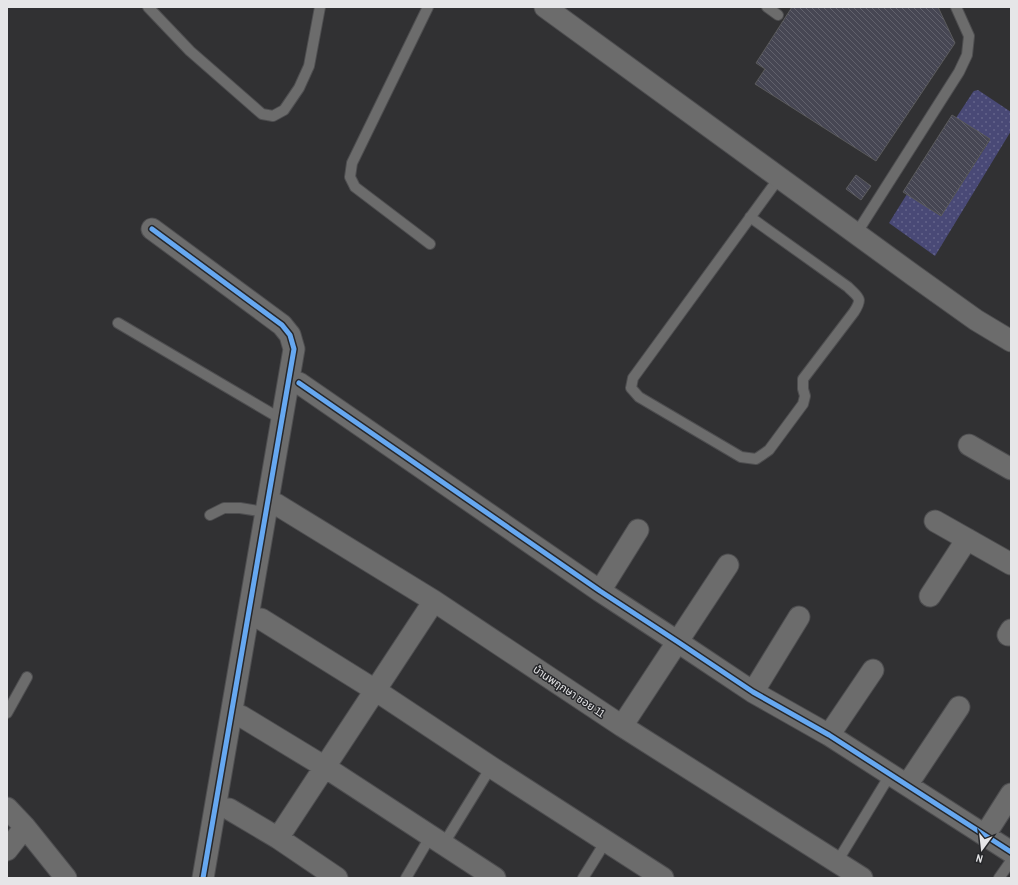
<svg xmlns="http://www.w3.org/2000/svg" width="1018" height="885" font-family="'Archivo Narrow','Noto Sans Thai',sans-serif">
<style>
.garden{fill:url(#garden-dots)}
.building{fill:url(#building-back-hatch);stroke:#5a5a5c}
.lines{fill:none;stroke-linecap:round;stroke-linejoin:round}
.service-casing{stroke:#4e4e50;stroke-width:12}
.minor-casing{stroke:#4e4e50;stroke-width:23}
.service{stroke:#6c6c6c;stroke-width:10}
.minor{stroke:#6c6c6c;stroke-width:21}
.cycleway-casing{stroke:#26272a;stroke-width:8}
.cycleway{stroke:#66a8f1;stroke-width:5}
.labels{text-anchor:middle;stroke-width:3;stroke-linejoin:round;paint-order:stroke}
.street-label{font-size:11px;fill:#e6e6e8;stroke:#26272a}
</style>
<defs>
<pattern id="garden-dots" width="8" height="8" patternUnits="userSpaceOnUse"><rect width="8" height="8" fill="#494976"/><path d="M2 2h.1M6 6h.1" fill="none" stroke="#63638a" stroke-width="1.8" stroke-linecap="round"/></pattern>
<pattern id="building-back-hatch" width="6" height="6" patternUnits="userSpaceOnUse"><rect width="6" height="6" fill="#464653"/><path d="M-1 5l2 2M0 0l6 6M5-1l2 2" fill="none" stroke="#61616c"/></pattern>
</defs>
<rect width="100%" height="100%" fill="#313133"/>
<path class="garden" d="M978,90L1011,112V131L935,256L889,223L907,194L941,216L990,140L956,118L973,92L974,91Z"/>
<path class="building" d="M792,7H938L955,43L876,161L755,84L765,69L756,63Z
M952,115L990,139L941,216L903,192Z
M856,175L871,186L861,200L846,189Z"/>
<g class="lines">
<defs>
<path id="service" d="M148,7L190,51L262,114L273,116L284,110L299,88L309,66L320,7
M428,7L352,163L350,177L355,187L430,244
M767,7L778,15
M750,217L848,287C859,298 863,298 854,312L803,379V389L805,396L803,404L769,450L756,459L741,457L639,397L631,388L633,378L779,178
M856,234L959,72L967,55L969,36L956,7
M118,323L281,419
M210,515L224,508H240L265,512
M7,713L27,677
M443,845L491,767
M837,862L890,775
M406,878L430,837
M583,878L606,841
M999,878L1011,861"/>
<path id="minor" d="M545,7L913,275L976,320L1011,341
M152,229L282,325L290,335L294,349L203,878
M299,383L600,591L678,642L753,692L829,735L1011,852
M969,445L1011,469
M276,504L434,601L622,726L862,878
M935,521L1011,564
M600,591L638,530
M930,596L967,539
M261,619L375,690L491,767L663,878
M1008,635L1011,630
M753,692L799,617
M241,716L325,767L495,878
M622,726L728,565
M829,735L873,670
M907,785L959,707
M7,808L25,827L66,878
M229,809L278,838L337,878
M985,835L1011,794
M278,838L434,601
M7,850L25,827"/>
</defs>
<use href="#service" class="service-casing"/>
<use href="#minor" class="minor-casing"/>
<use href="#service" class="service"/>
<use href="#minor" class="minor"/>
<defs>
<path id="cycleway" d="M152,229L282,325L290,335L294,349L203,878
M299,383L600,591L678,642L753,692L829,735L1011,852"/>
</defs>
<use href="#cycleway" class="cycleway-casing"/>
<use href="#cycleway" class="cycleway"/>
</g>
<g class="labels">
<g class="street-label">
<text transform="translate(569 691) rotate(34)" y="4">บ้านพฤกษา ซอย 11</text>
</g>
</g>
<rect width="1018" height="885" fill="none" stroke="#e6e6e8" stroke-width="16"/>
<g transform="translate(982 849) rotate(195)" stroke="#26272a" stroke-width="3" paint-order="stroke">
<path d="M0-3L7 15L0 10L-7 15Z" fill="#e6e6e8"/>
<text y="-6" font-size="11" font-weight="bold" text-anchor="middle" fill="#e6e6e8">N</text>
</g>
</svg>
